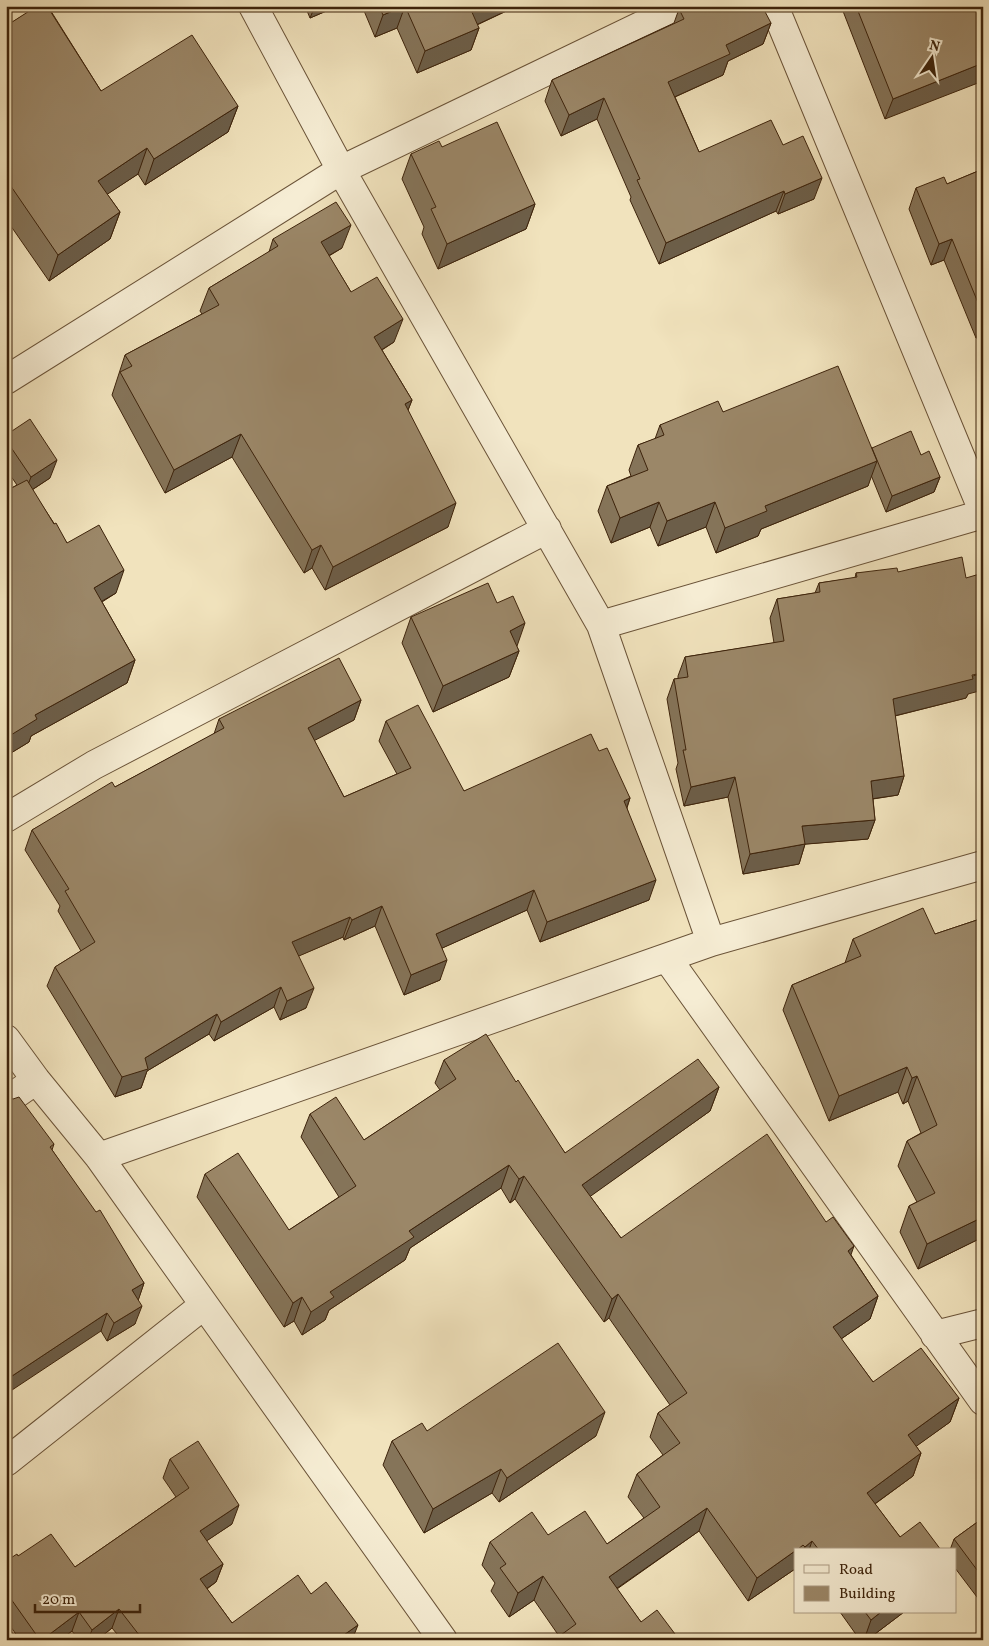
<svg xmlns="http://www.w3.org/2000/svg" width="989" height="1646" font-family="Vollkorn,serif">
<style>
.lines{fill:none;stroke-linecap:round;stroke-linejoin:round}
.minor-casing{stroke:#6a5338;stroke-width:30}
.minor{stroke:#f6edd4;stroke-width:28}
.wall{fill:#857459;stroke:#3d230b}
.shaded-wall{fill:#6c5e49;stroke:#3d230b}
.building{fill:#9b8768;stroke:#3d230b}
</style>
<rect width="100%" height="100%" fill="#f1e3bd"/>
<filter id="stains"><feTurbulence type="fractalNoise" baseFrequency=".004" numOctaves="4"/><feColorMatrix values="0 0 0 0 .2 0 0 0 0 .09 0 0 0 0 .02 0 0 0 .5 -.17"/></filter>
<radialGradient id="worn" r=".72"><stop offset=".6" stop-color="#630" stop-opacity="0"/><stop offset="1" stop-color="#630" stop-opacity=".3"/></radialGradient>
<g class="lines">
<defs>
<path id="minor" d="M253,6L341,170L601,625L711,942
M774,6L983,511
M6,380L341,170L682,6
M601,625L983,514
M6,818L94,765L547,529
M667,958L983,1401
M6,1039L36,1080L99,1157L443,1640
M6,1101L36,1080
M99,1157L711,942L983,865
M935,1335L983,1323
M6,1462L204,1305"/>
</defs>
<use href="#minor" class="minor-casing"/>
<use href="#minor" class="minor"/>
</g>
<path class="wall" d="M34,6H52L49,8L101,91L238,106L228,132L145,185L138,174L107,194L120,212L110,239L49,281L6,219V26L35,8Z
M305,6H338L310,18Z
M362,6H517L477,25L479,28L471,50L417,73L397,28L375,37Z
M841,6H983L885,119Z
M679,9L771,23L763,44L728,61L723,75L675,97L699,152L783,145L814,199L778,214L776,211L659,264L630,200L631,197L597,119L561,136L545,101L552,80L674,23Z
M442,147L535,204L526,229L438,269L422,234L424,227L402,179L411,154Z
M983,169V335L976,338L944,260L931,265L909,209L916,188L947,184Z
M273,239L342,248L329,256L351,292L394,342L382,350L412,400L408,410L448,527L325,590L312,568L304,573L232,457L165,493L112,395L125,355L202,314L200,311L209,288L269,252Z
M723,412L872,449V448L921,455L940,477L934,492L886,512L871,475L868,486L761,529L758,536L716,553L706,527L658,546L650,527L611,543L598,511L607,486L631,476L629,470L638,445L655,439L660,425Z
M6,435L50,478L32,490L67,543L116,593L102,602L135,660L127,683L31,736L29,742L6,756V491L17,485L6,469Z
M898,572L968,694L966,698L895,716L904,776L898,795L873,799L875,820L868,839L805,844L799,864L743,874L728,797L684,806L676,769L678,763L667,699L674,679H678V676L685,657L774,643L770,618L777,599L815,593L819,583L855,578L856,573Z
M411,617L517,647L519,651L509,677L433,712L402,643Z
M361,700L354,720L314,740L344,797L397,774L379,741L386,721L464,791L599,751L630,798L627,808L649,900L540,942L527,910L442,948L440,980L404,995L375,926L344,940L343,937L298,956L306,1008L280,1020L274,1007L214,1041L209,1034L147,1071L141,1088L115,1097L47,986L55,967L81,951L58,911L60,906L25,850L32,830L115,787L214,734L219,719Z
M983,918V1237L918,1269L900,1232L909,1206L917,1202L898,1166L907,1141L921,1133L908,1101L903,1104L898,1092L829,1121L783,1010L792,985L845,963L853,939L935,934Z
M444,1060L516,1082L565,1153L719,1087L710,1111L590,1196L621,1238L826,1222L851,1255L878,1296L870,1319L841,1339L873,1382L959,1398L950,1422L916,1446L921,1453L913,1476L875,1504L900,1537L941,1550H795V1569L748,1601L699,1531L617,1589L641,1622L675,1634L559,1636L534,1600L509,1617L491,1591L495,1583L482,1565L490,1542L548,1535L607,1544L644,1518L628,1497L637,1474L663,1455L650,1437L658,1413L670,1405L609,1318L604,1322L515,1199L510,1203L501,1188L410,1248L405,1260L329,1310L325,1320L302,1335L294,1321L284,1327L197,1197L205,1174L289,1230L339,1197L301,1137L310,1114L364,1140L440,1090L435,1083Z
M6,1097L54,1144L52,1150L144,1283L138,1300L135,1324L107,1341L101,1331Z
M427,1431L596,1436L499,1502L492,1493L424,1533L383,1465L392,1441Z
M170,1459L232,1524L206,1541L223,1564L216,1582L207,1589L232,1623L311,1594L352,1640H122L112,1628L97,1640H79L72,1631L60,1640H20L6,1620V1561L18,1556L75,1567L176,1497L163,1478Z
M983,1518V1605L955,1568V1550H950L954,1539Z
M840,1612H904L867,1640H860Z"/>
<path class="shaded-wall" d="M315,6H338L310,18Z
M405,6L397,28L375,37L383,15Z
M478,6H517L463,31L471,10Z
M771,23L763,44L728,61L723,75L661,103L668,82L726,45Z
M479,28L471,50L417,73L425,51Z
M983,63V81L885,119L893,99Z
M604,98L597,119L561,136L569,115Z
M238,106L228,132L145,185L154,159Z
M147,148L138,174L88,207L98,181Z
M822,178L814,199L778,214L785,194Z
M784,191L776,211L659,264L666,243Z
M535,204L526,229L438,269L447,244Z
M120,212L110,239L49,281L58,255Z
M351,225L342,248L312,265L321,242Z
M952,239L944,260L931,265L939,244Z
M403,319L394,342L365,360L374,337Z
M983,320V335L976,338Z
M412,400L403,423L405,404Z
M241,434L232,457L165,493L174,470Z
M57,460L50,478L24,495L31,477Z
M877,461L868,486L761,529L758,536L716,553L725,528L765,506Z
M940,477L934,492L886,512L892,496Z
M659,502L650,527L611,543L620,518Z
M715,502L706,527L658,546L667,521Z
M456,503L448,527L325,590L333,567Z
M321,545L312,568L304,573L312,550Z
M124,570L116,593L85,611L94,588Z
M525,623L516,649L510,631Z
M519,651L509,677L433,712L443,686Z
M135,660L127,683L31,736L29,742L6,756V738L35,715Z
M983,673V690L968,694L966,698L886,718L893,699Z
M361,700L354,720L300,748L308,728Z
M904,776L898,795L864,800L871,781Z
M735,777L728,797L684,806L691,787Z
M630,798L623,818L624,801Z
M875,820L868,839L795,845L802,826Z
M805,844L799,864L743,874L750,854Z
M656,880L649,900L540,942L547,922Z
M534,890L527,910L429,954L436,934Z
M382,906L375,926L344,940L352,920Z
M350,917L343,937L285,962L292,942Z
M447,960L440,980L404,995L411,975Z
M281,987L274,1007L214,1041L221,1022Z
M314,988L306,1008L280,1020L287,1001Z
M217,1014L209,1034L147,1071L141,1088L115,1097L122,1077L145,1058Z
M907,1067L898,1092L829,1121L839,1096Z
M917,1076L908,1101L903,1104L912,1078Z
M719,1087L710,1111L574,1208L582,1185Z
M509,1165L501,1188L410,1248L405,1260L329,1310L325,1320L302,1335L311,1312L330,1292L409,1231Z
M524,1176L515,1199L510,1203L519,1179Z
M983,1217V1237L918,1269L927,1244Z
M854,1246L846,1269L848,1251Z
M144,1283L138,1301L132,1290Z
M618,1294L609,1318L604,1322L612,1299Z
M878,1296L870,1319L825,1350L833,1327Z
M302,1297L294,1321L284,1327L293,1303Z
M142,1306L135,1324L107,1341L114,1323Z
M107,1313L101,1331L6,1394V1380Z
M959,1398L950,1422L900,1458L908,1435Z
M605,1412L596,1436L499,1502L507,1478Z
M921,1453L913,1476L858,1516L867,1493Z
M501,1469L492,1493L424,1533L433,1509Z
M239,1505L232,1524L193,1550L200,1531Z
M707,1508L699,1531L600,1600L609,1577Z
M812,1541L809,1550H804L805,1547Z
M795,1551V1569L748,1601L757,1578Z
M223,1564L216,1582L193,1598L200,1579Z
M543,1576L534,1600L509,1617L518,1593Z
M119,1609L112,1628L97,1640H88L92,1630Z
M79,1612L72,1631L60,1640H42Z
M881,1612H904L867,1640H864L871,1620Z
M358,1625L352,1640H340L341,1637Z
M675,1634L673,1640H667Z"/>
<path class="building" d="M37,6H47L101,91L192,35L238,106L154,159L147,148L98,181L120,212L58,255L6,179V26Z
M379,6H404L383,15Z
M405,6H478L471,10L479,28L425,51Z
M684,6H762L771,23L726,45L730,54L668,82L699,152L771,120L783,145L803,136L822,178L785,194L784,191L666,243L637,180L640,179L604,98L569,115L552,80L684,19L679,9Z
M856,6H983V63L893,99Z
M497,122L535,204L447,244L431,209L436,207L411,154L439,141L442,147Z
M983,169V315L952,239L939,244L916,188L944,177L947,184Z
M336,202L351,225L321,242L351,292L377,277L403,319L374,337L412,400L405,404L456,503L333,567L321,545L312,550L241,434L174,470L120,372L132,366L125,355L219,305L209,288L278,246L273,239Z
M838,366L877,461L765,506L767,511L725,528L715,502L667,521L659,502L620,518L607,486L648,470L638,445L664,435L660,425L718,401L723,412Z
M30,419L57,460L31,477L6,440V435Z
M911,431L921,455L929,451L940,477L892,496L872,448Z
M27,480L54,524L56,523L67,543L99,525L124,570L94,588L135,660L35,715L37,719L6,738V491Z
M962,557L966,578L983,573V673L972,675L973,679L893,699L904,776L871,781L875,820L802,826L805,844L750,854L735,777L691,787L683,750H686L674,679L688,677L685,657L784,641L777,599L820,592L819,583L857,577L856,573L897,568L898,572Z
M488,583L497,603L513,596L525,623L510,631L519,651L443,686L411,617Z
M339,658L361,700L308,728L344,797L411,768L386,721L418,705L464,791L591,734L599,751L607,748L630,798L624,801L656,880L547,922L534,890L436,934L447,960L411,975L382,906L352,920L350,917L292,942L314,988L287,1001L281,987L221,1022L217,1014L145,1058L148,1069L122,1077L55,967L95,942L65,891L69,889L32,830L112,782L115,787L224,728L219,719Z
M923,908L935,934L983,918V1217L927,1244L909,1206L935,1193L907,1141L937,1125L917,1076L912,1078L907,1067L839,1096L792,985L861,956L853,939Z
M486,1034L516,1082L518,1080L565,1153L698,1059L719,1087L582,1185L621,1238L767,1134L826,1222L833,1217L854,1246L848,1251L878,1296L833,1327L873,1382L921,1348L959,1398L908,1435L921,1453L867,1493L900,1537L920,1522L941,1550H819L812,1541L805,1547L803,1545L797,1550H795V1551L757,1578L707,1508L609,1577L641,1622L657,1610L675,1634L667,1640H554L576,1624L543,1576L518,1593L500,1568L506,1564L490,1542L532,1512L548,1535L585,1511L607,1544L660,1507L637,1474L680,1443L658,1413L687,1393L618,1294L612,1299L524,1176L519,1179L509,1165L409,1231L414,1237L330,1292L334,1297L311,1312L302,1297L293,1303L205,1174L238,1153L289,1230L356,1186L310,1114L336,1097L364,1140L456,1079L444,1060Z
M6,1097L13,1099L19,1097L54,1144L50,1147L96,1212L100,1210L144,1283L132,1290L142,1306L114,1323L107,1313L6,1380Z
M558,1343L605,1412L507,1478L501,1469L433,1509L392,1441L422,1423L427,1431Z
M198,1441L239,1505L200,1531L223,1564L200,1579L232,1623L298,1575L311,1594L326,1582L358,1625L341,1637L343,1640H143L119,1609L92,1630L79,1612L42,1640H40L6,1592V1561L17,1554L18,1556L51,1534L75,1567L189,1488L170,1459Z
M983,1518V1578L954,1539Z
M865,1612H881L871,1620Z"/>
<rect width="989" height="1646" fill="none" stroke="#f1e3bd" stroke-width="25"/>
<rect x="8" y="8" width="974" height="1631" fill="none" stroke="#3d230b" stroke-width="2.5"/>
<rect x="12" y="12" width="964" height="1621" fill="none" stroke="#3d230b"/>
<rect x="794" y="1548" width="162" height="65" fill="#f6edd4" stroke="#ac9c84"/>
<rect x="804" y="1565" width="25" height="8" fill="#f6edd4" stroke="#ac9c84"/>
<text x="839" y="1574" font-size="15" fill="#3d230b">Road</text>
<rect x="804" y="1586" width="25" height="15" fill="#9b8768" stroke="#ac9c84"/>
<text x="839" y="1598" font-size="15" fill="#3d230b">Building</text>
<g transform="translate(932 58) rotate(13)" stroke="#f6edd4" stroke-width="4" paint-order="stroke">
<path d="M0-4L9 19L0 12L-9 19Z" fill="#3d230b"/>
<text y="-8" font-size="14" font-weight="bold" text-anchor="middle" fill="#3d230b">N</text>
</g>
<path d="M35 1604v8h105v-8" fill="none" stroke="#3d230b" stroke-width="2.5"/>
<text x="42" y="1604" font-size="15" fill="#3d230b" stroke="#f6edd4" stroke-width="4" paint-order="stroke">20 m</text>
<rect width="100%" height="100%" filter="url(#stains)"/>
<rect width="100%" height="100%" fill="url(#worn)"/>
</svg>
